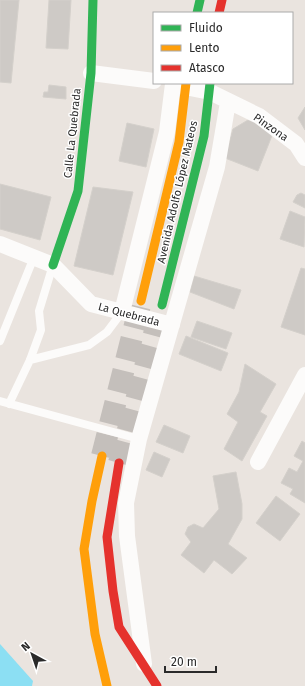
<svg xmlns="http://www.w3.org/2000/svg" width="305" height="686" font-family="'Fira Sans',sans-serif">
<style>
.water{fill:#8cdff3}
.building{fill:#cecac6;stroke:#d4d0cb}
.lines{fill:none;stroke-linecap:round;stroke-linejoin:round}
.primary-tunnel{stroke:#c4bfbb;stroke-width:22;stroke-dasharray:22 11;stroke-linecap:butt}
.lane{stroke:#fcfbfa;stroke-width:8}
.street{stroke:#fcfbfa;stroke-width:16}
.fast{stroke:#30b455;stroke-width:9}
.slow{stroke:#ff9f0a;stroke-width:9}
.jam{stroke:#e5322d;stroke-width:9}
.labels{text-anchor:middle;stroke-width:3;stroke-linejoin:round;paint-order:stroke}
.street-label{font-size:11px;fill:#2a2a2a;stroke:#fff}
</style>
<rect width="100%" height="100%" fill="#eae4df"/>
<path class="water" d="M0,644L33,681L32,686H0Z"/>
<path class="building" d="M0,0H19L11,83L0,82Z
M49,0H71L68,49L46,48Z
M49,85L66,87V99L43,97L44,92H48Z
M305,107V130L298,118Z
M248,120L261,124L273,133L258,171L225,158L233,129Z
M127,123L154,129L146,167L119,161Z
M0,184L51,197L40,240L0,229Z
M93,187L133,192L113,275L74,266Z
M301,193L305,195V208L293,202L297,195Z
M290,211L305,217L304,247L280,239Z
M301,268L305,269V335L281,327Z
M194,276L241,290L234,309L190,292Z
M197,321L232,333L226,349L191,337Z
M186,336L228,353L221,371L179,354Z
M245,364L276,384L260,412L267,416L242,461L224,449L238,422L227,414L239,392Z
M164,425L190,436L183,453L156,442Z
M302,441L305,443V503L290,494L293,489L281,483L289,468L297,472L303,461L294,456Z
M154,452L170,459L162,477L146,470Z
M236,472L242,504V519L228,544L247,558L232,574L214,560L204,573L181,555L191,542L185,534L188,527L194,524L203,528L219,509L213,476Z
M276,496L300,514L280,541L256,523Z"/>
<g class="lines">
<path class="primary-tunnel" d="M102,456L141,301
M119,463L162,305"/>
<path class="lane" d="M0,341L34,257
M30,360L89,345L107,332L122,312
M0,401L139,439
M9,404L30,360L41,330L39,311L53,265"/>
<path class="street" d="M91,73L154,81
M175,85L210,92L259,116L296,144L305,158
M0,244L53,265L91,304L172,325
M122,312L167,132L173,84
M258,462L305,375
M144,664L127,536L126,503L139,439L217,167L228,102"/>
<path class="fast" d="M197,13L200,0
M53,265L78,191L91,73L93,0
M162,305L204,136L210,83"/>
<path class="slow" d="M141,301L179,142L186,83
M102,456L92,501L84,549L95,634L107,686"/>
<path class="jam" d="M219,13L222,0
M119,463L107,537L113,591L119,627L157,686"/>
</g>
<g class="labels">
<g class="street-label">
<text transform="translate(271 127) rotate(35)" y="4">Pinzona</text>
<text transform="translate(72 133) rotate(-84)" y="4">Calle La Quebrada</text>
<text transform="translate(177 192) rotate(-77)" y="4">Avenida Adolfo López Mateos</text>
<text transform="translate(129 314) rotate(15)" y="4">La Quebrada</text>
</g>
</g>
<rect x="153" y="12" width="140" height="72" fill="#ffffff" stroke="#aaaaaa"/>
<rect x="161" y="25" width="20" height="6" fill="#30b455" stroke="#aaaaaa"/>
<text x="189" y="32" font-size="12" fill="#2a2a2a">Fluido</text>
<rect x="161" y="45" width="20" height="6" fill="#ff9f0a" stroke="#aaaaaa"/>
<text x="189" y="52" font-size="12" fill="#2a2a2a">Lento</text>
<rect x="161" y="65" width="20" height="6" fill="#e5322d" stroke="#aaaaaa"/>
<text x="189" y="72" font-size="12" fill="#2a2a2a">Atasco</text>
<g transform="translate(32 654) rotate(320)" stroke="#ffffff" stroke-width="3" paint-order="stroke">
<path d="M0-3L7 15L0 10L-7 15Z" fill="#2a2a2a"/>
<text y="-6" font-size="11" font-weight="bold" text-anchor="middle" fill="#2a2a2a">N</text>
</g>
<path d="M165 666v6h51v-6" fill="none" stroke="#2a2a2a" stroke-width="2"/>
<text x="171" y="666" font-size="12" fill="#2a2a2a" stroke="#ffffff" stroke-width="3" paint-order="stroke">20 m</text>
</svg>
